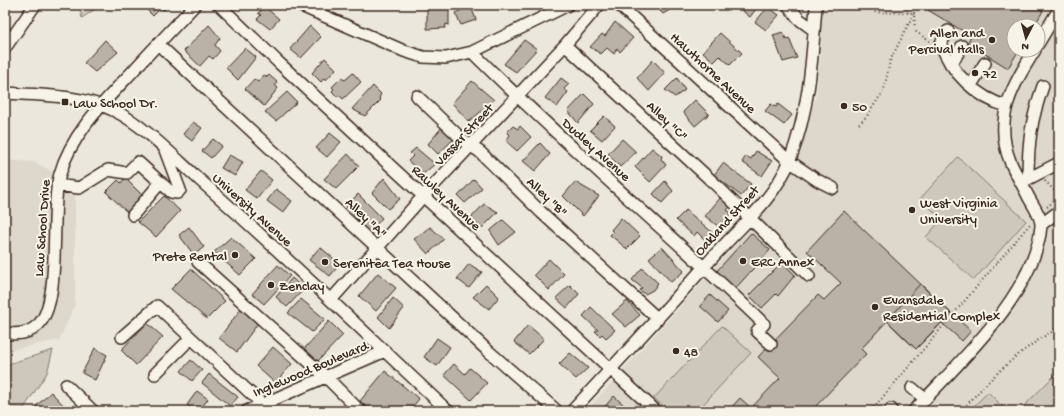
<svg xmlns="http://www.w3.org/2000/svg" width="1064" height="416" font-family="'Gochi Hand',sans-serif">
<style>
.built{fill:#ddd7cc;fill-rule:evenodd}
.green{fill:#cec8bc;stroke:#84796d}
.building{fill:#bab2a7;stroke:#3b2a1e}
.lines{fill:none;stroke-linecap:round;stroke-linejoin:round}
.minor-casing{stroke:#3b2a1e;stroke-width:14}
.path{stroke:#3b2a1e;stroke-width:2;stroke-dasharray:1 3;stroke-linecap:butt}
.minor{stroke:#f7f3e8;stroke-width:11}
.poi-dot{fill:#3b2a1e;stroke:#f7f3e8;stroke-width:1.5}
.labels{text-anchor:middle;stroke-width:4;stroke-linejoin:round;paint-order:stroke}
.poi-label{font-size:14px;fill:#3b2a1e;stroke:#f7f3e8;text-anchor:start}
.street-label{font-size:14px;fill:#3b2a1e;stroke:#f7f3e8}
</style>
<rect width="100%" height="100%" fill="#ece7dc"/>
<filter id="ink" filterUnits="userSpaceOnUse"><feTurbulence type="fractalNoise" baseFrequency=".025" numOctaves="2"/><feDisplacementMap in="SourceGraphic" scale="8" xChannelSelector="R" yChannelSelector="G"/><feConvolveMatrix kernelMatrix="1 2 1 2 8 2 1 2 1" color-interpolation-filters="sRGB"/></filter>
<g filter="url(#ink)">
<path class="built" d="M821,5H1059V411H586L750,229L779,192L791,173L816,97L821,51ZM1014,26H1038V50H1014Z
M5,160L34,162L75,183V305L59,340L5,351Z"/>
<path class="green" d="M79,5H101L82,18Z
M958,157L1026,221L974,280L926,237L942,219L920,199Z
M722,326L751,353L697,411H668L654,398Z
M53,350L47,373L22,411H5V365Z
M1059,371V411H1019Z
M988,392L1007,411H969Z"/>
<path class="building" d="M5,5H13L7,12Z
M138,5H169L164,10L161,8L153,16L145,8L142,10Z
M649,5H678L663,14L655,6L652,8Z
M741,5H759L750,17L739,8Z
M924,5H1033L1043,11L1034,26H1014V50H1019L1008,68L967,43L971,36L923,7Z
M471,6L476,20L461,25L455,13Z
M265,7L279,19L270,29L257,19L261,15L258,13Z
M427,7H449V25L446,24L445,28L427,29Z
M768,7L779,15L766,30L755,22Z
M615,22L633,38L620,52L617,48L614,54L607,48L601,54L590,47L602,34L605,36Z
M209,25L220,38L215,45L220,51L213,59L209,56L200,66L184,51Z
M310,26L321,37L301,58L290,49Z
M783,32L786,39L789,38L797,58L783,62L773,35Z
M720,33L742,53L730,65L720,56L714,62L703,52Z
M105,40L118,52L95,72L84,63Z
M524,40L537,49L516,72L504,64Z
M245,48L256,57L238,80L226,68Z
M325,58L336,69L326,80L324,78L321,82L312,73Z
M653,60L665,73L649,91L637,78Z
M1056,66H1059V137H1057Z
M353,73L361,82L343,99L339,95L337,97L332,91L334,89L332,87L341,78L345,80Z
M264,75L267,77L269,75L277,82L275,85L278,88L264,106L245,89L254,79L258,82Z
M561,78L569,84L564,89L568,92L557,107L545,98Z
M677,78L685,90L675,97L665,90Z
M472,81L494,100L469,122L452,103Z
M373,86L381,94L379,98L381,100L365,116L352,109Z
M287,92L297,102L276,121L265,112Z
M584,94L594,104L578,123L568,111Z
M695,100L709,114L695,126L683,112Z
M771,104L776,107L778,104L792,115L784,125L765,111Z
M604,116L615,126L602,140L590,130Z
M193,122L202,128L192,141L183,134Z
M443,126L455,138L438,154L428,144Z
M513,126L518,129L520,126L531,137L517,151L506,141L510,135L507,132Z
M330,133L341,142L327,157L316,148Z
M213,139L222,146L211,158L202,151Z
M622,139L636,152L620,167L608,154Z
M540,143L550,154L535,171L523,161Z
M416,148L435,164L423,174L408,161L413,156L410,153Z
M652,148L662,156L661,159L666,165L650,182L635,167Z
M756,151L772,161L762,176L742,162L746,156L751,159Z
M348,154L359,166L336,189L324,179Z
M229,155L243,162L235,176L221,168Z
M723,163L751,184L741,196L714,175Z
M261,171L272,180L257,199L245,190Z
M125,178L144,197L128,213L106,192L118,180L121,183Z
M384,178L400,199L388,209L372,193Z
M474,179L482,188L465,203L458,196Z
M665,181L673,191L662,203L653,194Z
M575,182L599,196L583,216L563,196Z
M276,189L292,201L283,213L267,201Z
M358,194L382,218L369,233L346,206Z
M164,196L180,211L156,237L138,222Z
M721,197L731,206L727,210L731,213L719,227L705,216Z
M484,204L498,212L482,228L470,219Z
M686,210L713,233L706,241L697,232L694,236L676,220Z
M844,211L951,313L916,349L887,321L861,349L866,354L811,411H728L740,398L751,408L780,378L758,357L818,295L824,300L841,283L807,251Z
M621,218L640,236L627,249L610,235L613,232L611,230Z
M503,220L516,232L499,245L490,231Z
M189,227L204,247L194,255L179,235Z
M430,227L444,239L428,254L414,239Z
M751,233L770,250L734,290L715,273Z
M231,237L256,259L240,275L214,252Z
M320,247L340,264L330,276L309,260Z
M662,247L684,271L671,282L649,258Z
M549,259L564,274L549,290L534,275Z
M782,262L795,275L778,296L776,294L762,308L749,295Z
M469,264L482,272L469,288L457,279Z
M278,265L290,276L264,304L252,294Z
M642,268L658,283L653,290L645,294L639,290L642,288L632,280Z
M191,269L225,301L207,319L171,289Z
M378,273L396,288L376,311L359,296Z
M292,278L304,289L287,307L276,297Z
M486,284L499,297L489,309L473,297Z
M920,284L951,313L916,349L887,321Z
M570,285L579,294L567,308L556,298Z
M710,295L728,311L718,322L700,306Z
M393,298L404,308L389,328L378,317Z
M301,299L325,319L312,332L288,313Z
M627,301L640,315L626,327L612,314Z
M243,306L261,319L237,352L219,338Z
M591,307L615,330L606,338L602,334L600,336L595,331L598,330L583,316Z
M951,313L971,331L962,341L942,323Z
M329,321L343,335L318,361L304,349Z
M147,323L163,337L136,365L121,350Z
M528,325L544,339L529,354L514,342Z
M437,338L450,347L437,366L424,357Z
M273,347L292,364L275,383L256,366Z
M95,348L107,355L95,380L82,373Z
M570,353L588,368L576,379L559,364Z
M191,360L202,370L192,381L181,371Z
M454,364L465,374L470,368L487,383L471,400L444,375Z
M385,371L419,399L409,411H372L360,401Z
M209,374L238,397L230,406L202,383Z
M197,391L208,399L199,411H195L187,405Z
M51,392L69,411H31Z
M614,396L627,408L624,411H601Z"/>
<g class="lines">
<defs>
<path id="minor" d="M219,5L278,62L656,411
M299,5L404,51L423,57L446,58L472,52L568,5
M619,5L789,161L817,180L833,188
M788,5L799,19L814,30
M948,31L941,43C949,71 978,99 1007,106
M158,44L486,349L557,411
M1038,44L1059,9
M565,45L715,184L809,276
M5,48L35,5
M472,52C566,146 668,231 764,324L757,331L771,344
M951,65L962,46
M971,85L985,63
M5,93C41,95 82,95 115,111C144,125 177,160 202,182C286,256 366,334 448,411
M417,96L465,142L480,152L542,213L658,319
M1028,179C1028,142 1031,120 1043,86
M1024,181L1059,163
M57,185L79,188L108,170L127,173L138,162L171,192L177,193L180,190L165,150
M133,215L161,182
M1042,224L1059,211
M198,262L327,378L360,411
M331,300L418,202L565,45L599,5
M5,333C17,335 29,334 38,325C63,301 49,209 60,174C71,134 106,100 133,71C153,49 174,27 195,5
M122,337L157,306L262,404
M155,374L191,338
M66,385L93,411
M912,388L925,399
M247,411L385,351
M572,411C619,360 667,309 713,257C740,227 775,198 790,160C810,106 812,61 816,5
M891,411V409
M914,411C958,363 1035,294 1041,226C1042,217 1032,204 1028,196C1022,184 1015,173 1010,161C993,118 1013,85 1035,50"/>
</defs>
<use href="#minor" class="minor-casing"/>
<path class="path" d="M905,5L908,13
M918,5L914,13L915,31L932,43
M859,124L867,116L884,90L890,61L914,13L872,12
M1045,181L1059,195
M1047,207L1059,196
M847,411L859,409H873
M871,411L1030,224
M961,411C990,379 1020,348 1059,328"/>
<use href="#minor" class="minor"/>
</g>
</g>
<g class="poi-dot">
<circle cx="992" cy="40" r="4"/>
<circle cx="975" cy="73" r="4"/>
<rect x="61" y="98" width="8" height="8" rx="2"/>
<circle cx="844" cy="106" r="4"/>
<circle cx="912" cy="210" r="4"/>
<circle cx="235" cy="255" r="4"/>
<circle cx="743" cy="261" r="4"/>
<circle cx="325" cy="262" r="4"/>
<circle cx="271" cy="285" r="4"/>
<circle cx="875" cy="307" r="4"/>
<circle cx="676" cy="351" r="4"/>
</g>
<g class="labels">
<g class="poi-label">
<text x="984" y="37" text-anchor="end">Allen and<tspan x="984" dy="16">Percival Halls</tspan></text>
<text x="983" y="78">72</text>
<text x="73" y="107">Law School Dr.</text>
<text x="852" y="111">50</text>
<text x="920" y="207">West Virginia<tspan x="920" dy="16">University</tspan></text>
<text x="227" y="260" text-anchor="end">Prete Rental</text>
<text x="751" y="266">ERC Annex</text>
<text x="333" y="267">Serenitea Tea House</text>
<text x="279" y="290">Zenclay</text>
<text x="883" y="304">Evansdale<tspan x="883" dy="16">Residential Complex</tspan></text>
<text x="684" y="356">48</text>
</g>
<g class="street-label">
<text transform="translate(714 72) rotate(43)" y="5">Hawthorne Avenue</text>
<text transform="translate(668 120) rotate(43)" y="5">Alley "C"</text>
<text transform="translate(463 134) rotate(-47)" y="5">Vassar Street</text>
<text transform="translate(597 149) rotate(42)" y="5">Dudley Avenue</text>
<text transform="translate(548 196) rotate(43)" y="5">Alley "B"</text>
<text transform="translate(447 197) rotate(43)" y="5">Rawley Avenue</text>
<text transform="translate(253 209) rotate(42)" y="5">University Avenue</text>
<text transform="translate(367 217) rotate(43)" y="5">Alley "A"</text>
<text transform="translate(726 220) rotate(-48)" y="5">Oakland Street</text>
<text transform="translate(41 228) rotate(-86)" y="5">Law School Drive</text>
<text transform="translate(310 368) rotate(-23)" y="5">Inglewood Boulevard</text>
</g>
</g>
<rect width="1064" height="416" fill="none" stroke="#f7f3e8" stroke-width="20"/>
<rect x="10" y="10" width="1044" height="396" fill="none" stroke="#3b2a1e" stroke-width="1.5" filter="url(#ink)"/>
<g transform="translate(1026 38) rotate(186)"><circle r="19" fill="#f7f3e8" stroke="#aca397"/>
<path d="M0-3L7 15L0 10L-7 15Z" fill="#3b2a1e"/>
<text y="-6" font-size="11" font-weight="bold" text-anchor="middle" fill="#3b2a1e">N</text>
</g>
</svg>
